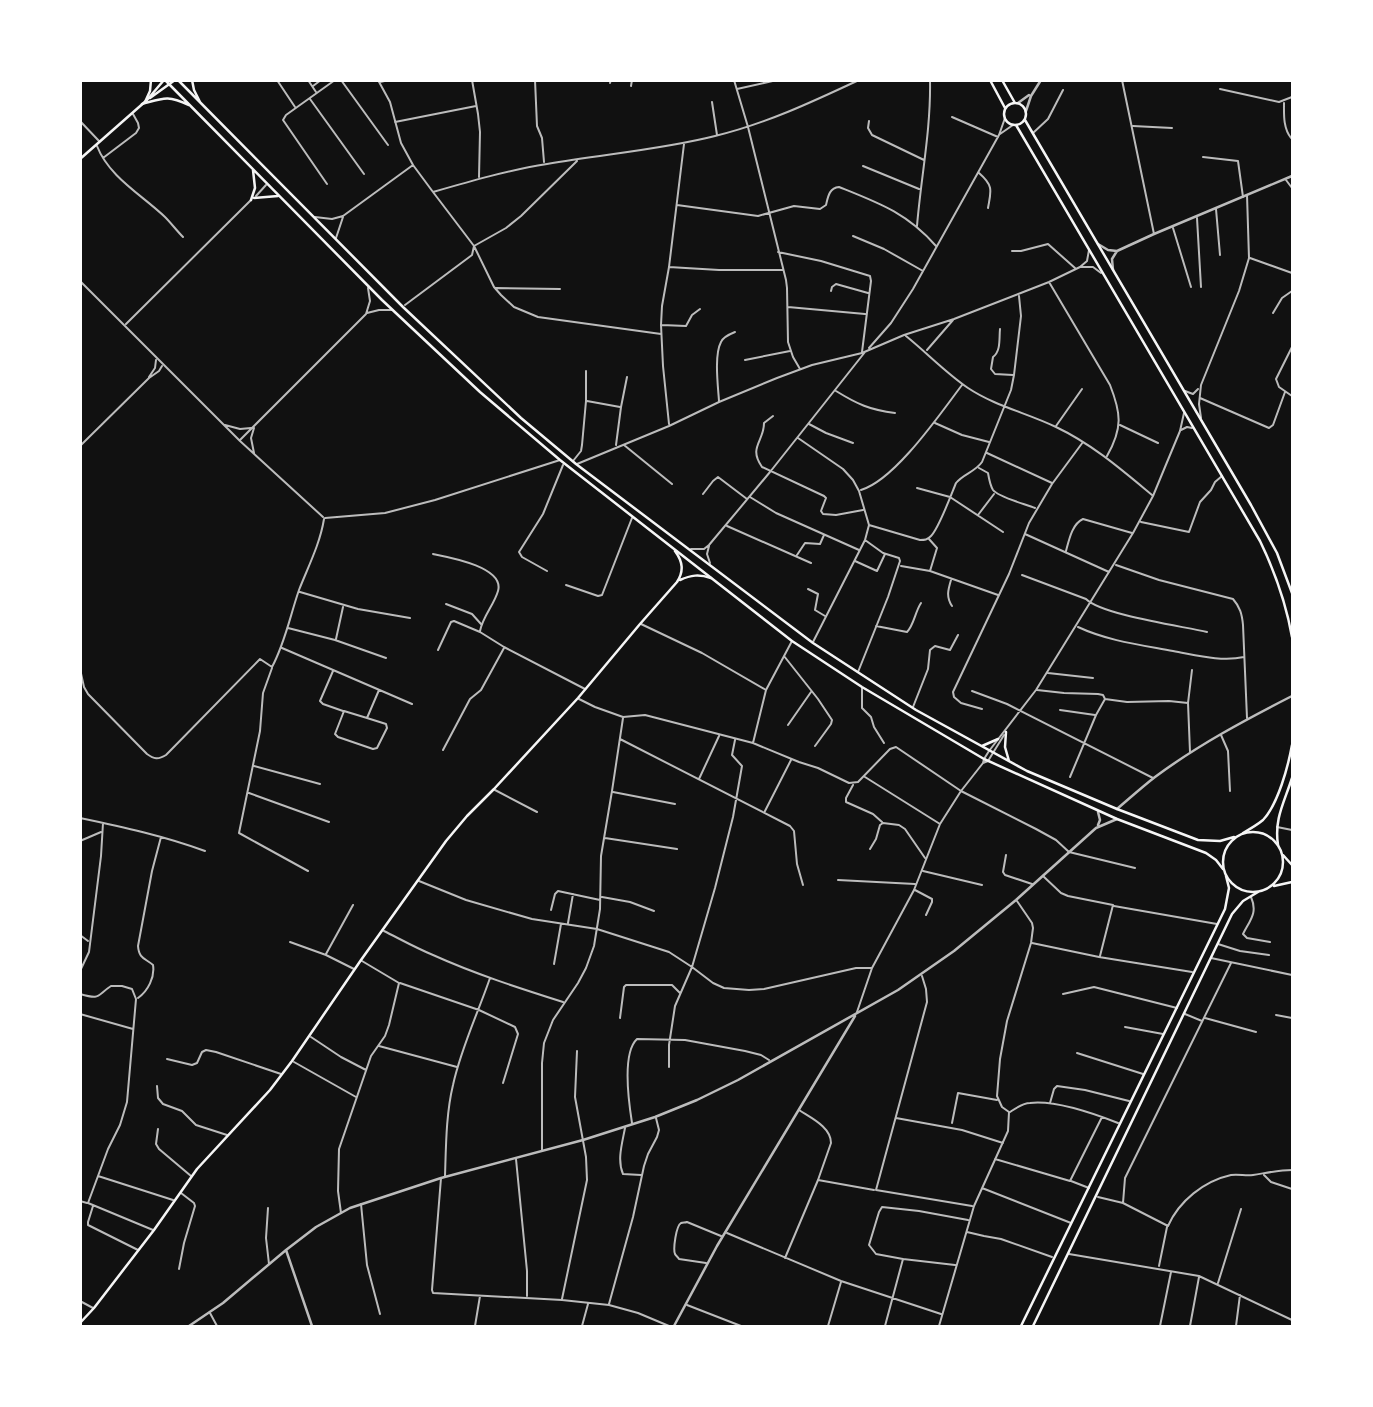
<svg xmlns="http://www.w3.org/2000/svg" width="1373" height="1407" font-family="Helvetica,sans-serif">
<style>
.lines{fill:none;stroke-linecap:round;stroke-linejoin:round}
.minor{stroke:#bcbcbc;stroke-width:2}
.tertiary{stroke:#bcbcbc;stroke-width:2.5}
.secondary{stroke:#f5f5f5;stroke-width:2.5}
.primary{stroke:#f5f5f5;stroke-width:2.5}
</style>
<rect width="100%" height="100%" fill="#111"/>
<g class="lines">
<path class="minor" d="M277,80L295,107
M308,80L316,92
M341,80L388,145
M378,80L390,102L401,143L413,165
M472,80L478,114L480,132L479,177
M535,80L537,126L542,138L544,162
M734,80L748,127L786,280L787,288L788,342L793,357L800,369
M1122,80L1154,234
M380,82L389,80
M610,83L611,80
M313,86L321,80
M631,86L632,80
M737,89L777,80
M1220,89L1279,102L1292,97
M310,99L364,174
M712,102L717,135
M1284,103C1284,114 1283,128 1291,138H1292
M952,117L998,137
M80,121L99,141
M869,121L868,128L872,135L924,160
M395,122L476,106
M1133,126L1172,128
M1033,133L1048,119L1063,90
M1000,134L1013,125
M97,146C109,177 142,195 165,217C171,223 177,231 183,237
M1203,157L1238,161L1243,197
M103,158L136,133L139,128L138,123L133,114
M863,166L919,189
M979,173C994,186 991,191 988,208
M1286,180L1292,188
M327,184L283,120L286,115L335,80
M433,192L474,246L494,287L501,295L514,307L538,317L661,334
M256,196L266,185
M677,205L758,216L794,206L820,209L826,205C828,197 829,188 839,187C879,203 907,213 936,246
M1216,209L1220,255
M315,217L332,219L343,216L413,165L433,192C471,181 509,170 547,164C603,154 660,150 715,136C765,124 812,102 859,80
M1197,218L1201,287
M917,226C921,177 931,130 930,80
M1173,228L1191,287
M853,236L884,249L923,271
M336,238L343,217
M1012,251H1021L1048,244L1075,268
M778,252L821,261L870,276L871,281L862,352
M1250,258L1292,273
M669,267L719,270H782
M1081,267H1093L1101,273
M80,281L240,441L323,517
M1049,282L1110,385C1121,413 1123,428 1107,456
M496,288L560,289
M831,291L832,287L836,284L868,293
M405,305L468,258L472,255L474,246L506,228L521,216L577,161
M788,307L865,314
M367,313L379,310H392
M1273,313L1282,298L1292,291
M126,324L251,200
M662,325L686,326L692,315L700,309
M1000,329C999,339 1001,351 993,357L991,369L995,374L1013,375
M906,336C927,353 946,373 968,388C995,406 1027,413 1056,427C1092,444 1122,470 1152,495
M1292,347L1276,379L1279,387L1292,396
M869,348L891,323L913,289L999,135L1005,118
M927,350L953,320
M745,360L790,351
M149,377L155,368L156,360
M836,391C857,404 870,410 895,413
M1185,391L1193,394L1198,389
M1200,398L1269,428L1273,425L1285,392
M587,401L620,407
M719,401C718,386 714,355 721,342C723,337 730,334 735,332
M773,416L764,423C764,442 748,447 762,467L824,496L826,498L821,511L823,514L836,515L863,510
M1201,418L1199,404L1201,385L1239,291L1249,258L1247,195
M935,423L962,435L989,442
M669,424L663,366L661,325L662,306L669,267L684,144
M809,424L826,433L853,443
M225,425L240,429L251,428
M1120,425L1158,443
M1056,426L1082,389
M254,428L251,438L254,453
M1181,430L1187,427L1192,428
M798,438L843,469L853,480L859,491L869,525L865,540L813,642
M240,440L366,314L370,301L368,288
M616,445L621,407L627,377
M624,445L672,484
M80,446L149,378L159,371L162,366
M987,453L1052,483
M573,461L581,451L582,445L586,401V371
M577,464L669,426L719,402L777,378L812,365L862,353L904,335L954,319L1049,282L1080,267L1087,261L1089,250
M979,468L988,473C989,479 990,485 993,490C998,497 1025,504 1035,508
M917,488L950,497L1003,532
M861,490C895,480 940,414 962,385
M703,494L713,481L718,477L747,499
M750,497L776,513L859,550
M978,515L994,494
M325,518L385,513L435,500L560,460
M1141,522L1189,532L1200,502L1211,490L1215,482L1222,476
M869,525L920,540C925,540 927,540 931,536C939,528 951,495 956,483C963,474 975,472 982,462L1011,390L1014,375L1021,316L1019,296
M727,526L811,563
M1025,534L1109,572
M929,539L937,548L930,571
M709,546L707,554L710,563
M691,549H704L709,545L770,472L865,352
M1066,551C1069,540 1072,524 1083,519L1132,533
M433,554C448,557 505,567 498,591C494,605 483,616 480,631
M797,555L805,543L820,544L824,535
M855,561L877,571L885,554
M1116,565L1159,580L1233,599C1240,607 1242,614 1243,625L1247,718
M901,566L930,571L998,595
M547,571L522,557L519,552L543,514L563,465
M1022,575L1086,599C1102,615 1181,626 1207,632
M951,580C948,590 946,597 952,606
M566,585L598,596L602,595L632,518
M808,589L818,594L815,610L825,616
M300,592L358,609L410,618
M446,604L472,614L481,624
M641,624L702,653L766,690
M876,626L907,632C914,625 915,612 921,603
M1078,627C1108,641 1141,645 1173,651C1196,655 1221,662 1244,657
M288,628L335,640L386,658
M336,639L343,607
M282,648L412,704
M438,650L451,622L454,621L480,632L504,647L585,689
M784,656L818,699L832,720L831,724L815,746
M272,668L263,693L260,731L239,833L308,871
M80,669L84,687L88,694L147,754C154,759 158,760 166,755L260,659L272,667C285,643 290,616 299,590C308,567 320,544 324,519
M333,671L320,701L323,704L343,711
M858,672L888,597L900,561L899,558L883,553L865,540
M1048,673L1093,678
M862,688V708L871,717L874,727L884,743
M1037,690L1064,693L1098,694L1103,695L1105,699
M972,691L1007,704L1153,778
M579,699L595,707L623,717L645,715L753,743L799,762L818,768L849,783L858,782L890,749L896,747L961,791L1036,829L1056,840L1069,852L1135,868
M913,707L928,669L930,650L935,646L950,650L958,635
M982,709L961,703L954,697L953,692L1009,574L1029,523L1052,484L1083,442
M1060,710L1095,715
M367,718L386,724L387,728L377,748L373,749L338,737L335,734L344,711L367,718L379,690
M788,725L811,692
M1221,735L1228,751L1230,791
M620,739L790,826L794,831L797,864L803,885
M753,743L766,690L792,641
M443,750L470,699L481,690L504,648
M1190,752L1188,703L1192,670
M983,763L988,761L1004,735
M254,766L320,784
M865,777L940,824
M1070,777L1096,715L1105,699L1127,702L1169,701L1188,703
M699,779L719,736
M853,785L846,798V802L873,814L882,822
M495,790L537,812
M613,792L675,804
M249,793L329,822
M765,811L791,760
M80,818C123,827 164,836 205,851
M1277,827L1292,830
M605,838L677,849
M80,841L101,832
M870,849L876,839L880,825L883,823L899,825L905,829L925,858
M1006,855L1003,872L1005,875L1032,884
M923,871L982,885
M1043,876L1061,893L1068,896L1113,905L1100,956
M838,880L915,884
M419,881L466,900L532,919L597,929L669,952L692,967L713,983L724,988L749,990L764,989L856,968H871
M915,890L932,899V902L926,915
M602,897L630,902L654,911
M1251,897C1258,913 1250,920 1243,934L1247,938L1270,942
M1114,906L1217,924
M551,910L555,894L558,891L600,900
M568,923L573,894
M384,931C400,939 416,948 433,955C475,974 519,988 563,1002
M80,935L88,941
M290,942L326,955L354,969
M1032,943L1099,957L1192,972
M1218,944L1240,951L1269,955
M326,954L353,905
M1211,958L1292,975
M554,964L561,924
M80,971L89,952L101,856L103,823
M922,976L926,989L927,1002L876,1190L972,1206
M400,983L479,1010L515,1027L518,1034L503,1083
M80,994C101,1000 96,996 111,986H122L132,989L136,999L127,1102L120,1125L108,1149L88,1203L153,1230
M1063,994L1094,987L1177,1008
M138,998C148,991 155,977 153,965C145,958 139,959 138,946L152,871L161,837
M857,1012L872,968L914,890L940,824L961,791L983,763L984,759L989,751L1036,690L1133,533L1153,496L1165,467L1180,431L1184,413
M80,1014L133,1029
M1185,1014L1202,1021
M1276,1015L1292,1018
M620,1018L624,987L626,985H672L680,993
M1205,1018L1256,1032
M1125,1027L1163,1034
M311,1037L341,1057L366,1070
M379,1046L457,1067
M1077,1053L1143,1074
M167,1059L192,1065L197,1063L202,1052L206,1050L216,1052L281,1074
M294,1062L356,1097
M669,1067V1045L675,1006L692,967L715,888L733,817L742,766L732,755L735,740
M157,1086L158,1098L163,1104L182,1111L196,1125L227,1135
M1050,1103L1054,1089L1057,1086L1085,1090L1129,1101
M1010,1112C1016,1108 1023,1103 1030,1103C1055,1100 1095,1114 1118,1123
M896,1118L962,1130L1003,1143
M632,1123C629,1104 622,1053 637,1039L685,1040L745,1051L761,1055L769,1060
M952,1123L958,1093L997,1100
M625,1128C622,1144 617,1160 623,1174L641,1175
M158,1129L156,1144L159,1149L191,1176
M542,1151V1063L544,1043L553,1020L578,983L586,968L594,946L600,909L601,856L612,791L623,718
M516,1159L527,1271V1296
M995,1159L1070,1181L1102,1117
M1264,1175L1271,1182L1292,1189
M98,1176L173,1200
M445,1176C446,1146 446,1114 453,1085C461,1048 478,1013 490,978
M441,1178L432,1290L433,1293L562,1300L609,1305L638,1313L669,1326
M818,1180L874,1190
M1071,1181L1089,1188
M982,1188L1071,1223
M1098,1197L1123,1203L1168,1226C1179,1201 1204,1181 1231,1175C1239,1174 1246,1176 1253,1175C1266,1173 1279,1170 1292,1170
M80,1201L87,1203
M1123,1203L1125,1178L1231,963
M361,1204L367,1265L380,1314
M93,1206L88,1222V1225L138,1250
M268,1208L266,1238L269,1264
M341,1213L338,1191L339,1149L371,1056L385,1036L389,1025L399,983L362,961
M967,1232L984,1236L1001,1239L1052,1257
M727,1233L841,1281L941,1314
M1069,1254L1199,1276L1292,1320
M785,1258L818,1180L831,1143C831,1127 811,1118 799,1110
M903,1259L876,1254L869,1245L879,1212L882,1207L919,1211L968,1220
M706,1263L679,1259C678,1257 676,1256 675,1254C673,1249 676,1226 681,1223C683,1222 685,1223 687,1222L721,1236
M1159,1266L1167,1227
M179,1269L184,1243L195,1206L194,1203L181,1193
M1218,1283L1241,1209
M562,1299L587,1180L586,1157L575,1097L577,1051
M80,1301L93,1308
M609,1304L633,1217L644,1166L648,1154L657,1137L659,1130L656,1118
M687,1305L741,1326
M210,1313L217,1326
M475,1326L480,1296
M582,1326L588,1304
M828,1326L841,1282
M885,1326L903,1259L955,1265
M939,1326L974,1206L1008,1131L1009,1112L1002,1107L997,1096L1000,1059L1007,1021L1031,943L1033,928L1032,923L1017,901
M1160,1326L1171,1272
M1190,1326L1199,1277
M1236,1326L1240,1295"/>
<path class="tertiary" d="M1018,103L1029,95
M1026,111L1031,96L1041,80
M1098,244L1108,250L1117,251L1154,234L1292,176
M1113,270L1112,259L1117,251
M1117,809C1130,798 1142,787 1155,777C1198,745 1245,720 1292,696
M1098,812L1100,820L1098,825
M286,1250L312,1326
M189,1326L223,1303L286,1250L316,1227L350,1208L441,1178L583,1140L655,1117L697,1100L738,1080L898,990L954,951L1016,900L1096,828L1117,819
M674,1326L717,1246L855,1016"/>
<path class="secondary" d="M990,80L1005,108
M1002,80L1015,103
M150,98L175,80
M1004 114a11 11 0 1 1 22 0a11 11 0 1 1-22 0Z
M1025,120L1251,505L1277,553L1292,593
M1016,125L1260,541C1275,572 1286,603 1292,637
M80,159L147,100L164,80
M680,580C691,575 699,574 711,578
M1243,833C1250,829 1257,825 1263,820C1278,804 1288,767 1292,745
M1278,845C1274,819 1284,803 1292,778
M80,1323L94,1308L154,1230L197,1169L270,1090L292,1061L361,960L446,841L467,816L494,789L578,698L640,624L677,582C684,571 683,562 675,551
M1021,1326L1225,909L1229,888L1226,876
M1033,1326L1232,914L1243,901L1258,892"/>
<path class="primary" d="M165,80L382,300L480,392L560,460L792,641L862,687L984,759L1117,819L1206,853L1216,860L1223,869
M178,80L403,307L521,418L576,464L813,643L916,710L1027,771L1117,809L1198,840L1220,841L1234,837
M192,80L194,90L200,102
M145,102L150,91L151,80
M142,104C164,98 167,95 189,105
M254,198L278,196
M251,200L255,188L253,170
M1006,732L1005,747L1009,761
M982,746L998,739
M1223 862a30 30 0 1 1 60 0a30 30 0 1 1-60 0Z
M1283,855L1292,865
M1274,886L1292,882"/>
</g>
<rect width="1373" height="1407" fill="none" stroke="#ffffff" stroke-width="164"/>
</svg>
